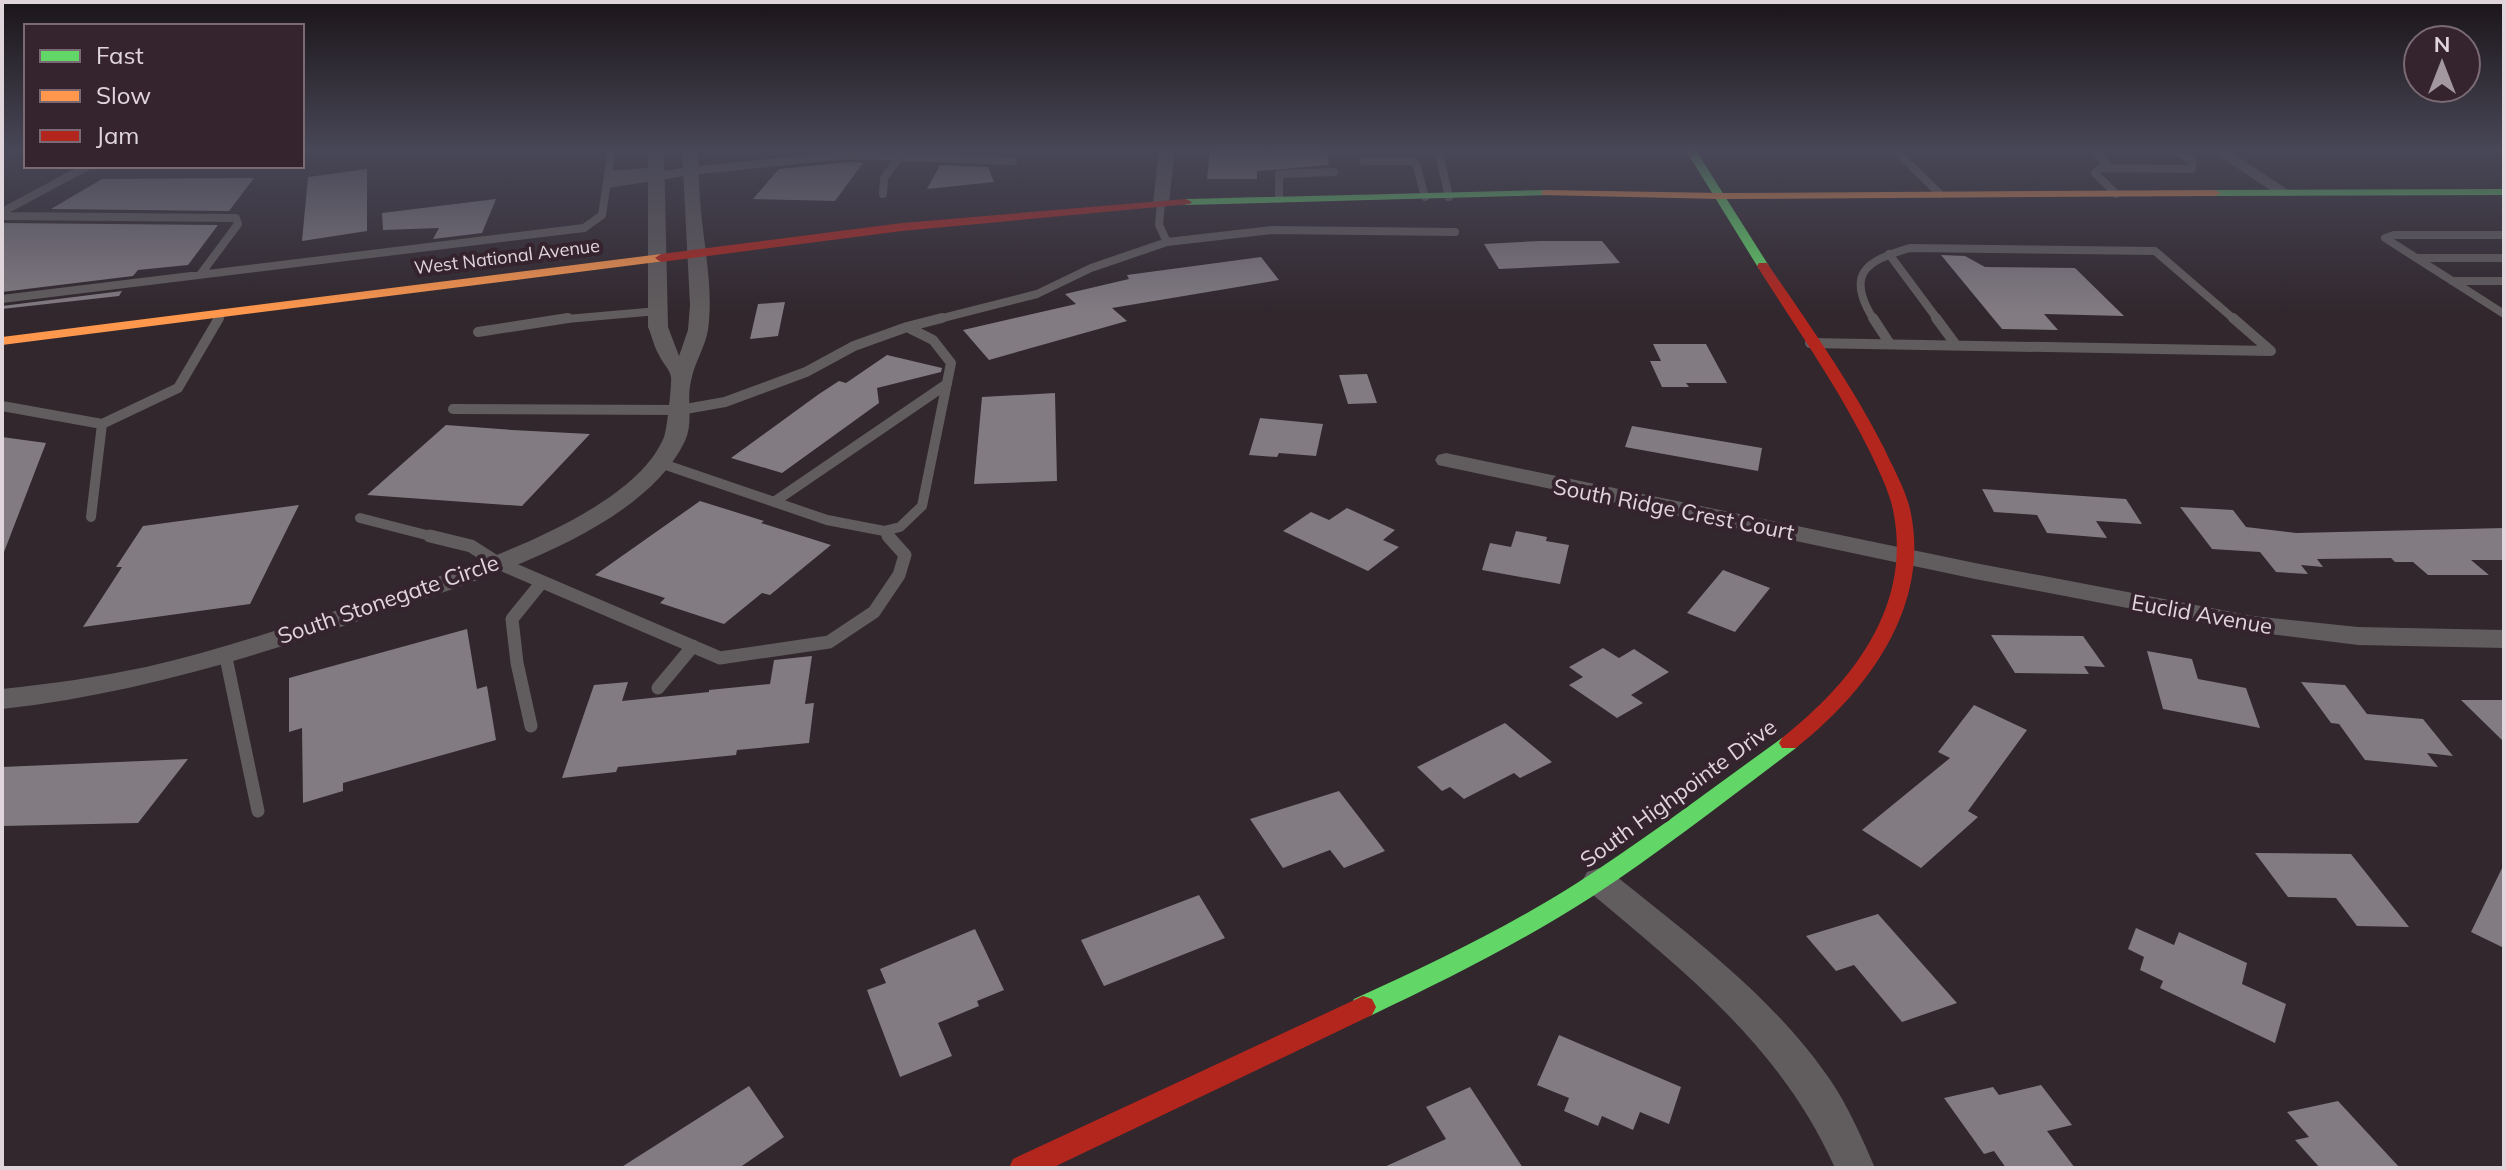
<svg xmlns="http://www.w3.org/2000/svg" width="2506" height="1170" font-family="Mulish,sans-serif">
<style>
.building{fill:#827b82}
.lines{fill:none;stroke-linecap:round;stroke-linejoin:round}
.lane-far2{stroke:#615c5d;stroke-width:8}
.lane-far1{stroke:#615c5d;stroke-width:10}
.lane{stroke:#615c5d;stroke-width:13}
.street{fill:#615c5d;fill-rule:evenodd}
.fast{fill:#63d668;fill-rule:evenodd}
.slow{fill:#ff974d;fill-rule:evenodd}
.jam{fill:#b3261e;fill-rule:evenodd}
.labels{text-anchor:middle;stroke-width:8;stroke-linejoin:round;paint-order:stroke}
.far-street-label{font-size:18px;fill:#e1d5dc;stroke:#35232e}
.street-label{font-size:22px;fill:#e1d5dc;stroke:#35232e}
</style>
<rect width="100%" height="100%" fill="#31272d"/>
<path class="building" d="M1210,149H1326L1329,165L1257,171V179H1207Z
M848,162L863,163L835,201L753,199L779,169Z
M940,165L988,167L994,182L927,189Z
M367,169V231L302,241L308,177Z
M254,178L229,211L51,209L102,179Z
M496,199L482,233L433,239L439,228L383,230L382,213Z
M2,223L218,225L188,265L138,270L133,276L2,292Z
M1540,241H1602L1620,263L1499,269L1484,244Z
M1941,255L1965,256L1985,267L2075,268L2124,316L2044,314L2058,330L2002,329Z
M1261,257L1279,280L1112,308L1127,321L989,360L963,330L1076,304L1065,294L1129,279L1127,275Z
M122,291L119,296L2,309V306Z
M785,302L778,336L750,339L758,304Z
M1653,344H1706L1727,383H1686L1689,387H1662L1650,361H1661Z
M887,355L942,368L941,372L877,388L879,403L782,473L731,458L819,394L839,381L846,383Z
M1367,374L1377,403L1348,404L1339,375Z
M1055,393L1057,481L974,484L982,397Z
M1260,418L1323,424L1316,456L1279,453L1277,457L1249,455Z
M446,425L512,430L590,434L522,506L367,495Z
M1632,426L1762,448L1758,471L1625,447Z
M2,437L46,443L4,552H2Z
M1982,489L2126,499L2142,524L2096,521L2107,538L2047,533L2037,515L1994,512Z
M700,501L764,521L761,523L831,545L770,595L762,593L724,624L660,603L665,598L595,575Z
M299,505L250,604L83,627L122,567H116L143,526Z
M2180,507L2233,510L2246,527L2296,533L2504,528V560H2471L2489,575H2428L2413,562H2395L2391,558L2317,559L2323,567L2301,565L2308,574L2276,572L2260,552L2212,549Z
M1347,508L1395,530L1383,540L1399,547L1368,571L1283,531L1311,512L1329,520Z
M1516,531L1547,537L1546,541L1569,545L1560,584L1482,570L1490,543L1511,547Z
M1723,570L1770,588L1735,632L1687,613Z
M467,629L477,689L487,686L496,740L343,783V791L303,803L302,728L289,732V678Z
M1991,635L2083,636L2105,667L2084,666L2089,674L2015,673Z
M1603,648L1619,658L1634,649L1669,672L1631,695L1643,703L1617,718L1569,685L1583,677L1569,667Z
M2147,651L2192,659L2198,679L2246,688L2260,728L2163,709Z
M812,656L805,704L814,703L809,743L737,750L736,755L618,767L616,772L562,778L594,685L628,682L622,701L709,692V690L770,684L774,660Z
M2301,682L2345,685L2367,714L2423,719L2453,756L2427,753L2438,767L2365,760L2339,724L2331,723Z
M2461,700H2504V742Z
M1974,705L2027,730L1968,811L1978,817L1921,868L1862,830L1950,758L1938,752Z
M1505,723L1552,762L1520,778L1514,773L1464,799L1450,787L1442,791L1417,767Z
M188,759L138,823L2,826V767Z
M1339,791L1385,851L1344,868L1330,850L1283,868L1250,819Z
M2255,853L2351,854L2409,927L2357,926L2336,898L2288,897Z
M2504,864V948L2471,932Z
M1199,895L1225,938L1104,986L1081,940Z
M1878,914L1957,1003L1902,1022L1854,965L1836,971L1806,936Z
M2136,928L2174,945L2179,932L2247,963L2242,984L2286,1004L2275,1043L2160,988L2163,981L2140,970L2144,957L2128,949Z
M975,929L1004,990L977,1001L979,1006L938,1023L952,1056L900,1077L867,990L886,983L880,969Z
M1559,1035L1681,1087L1669,1124L1640,1112L1633,1130L1602,1116L1598,1126L1564,1111L1569,1098L1537,1085Z
M2041,1085L2072,1125L2047,1131L2075,1168H2006L1994,1151L1984,1154L1944,1098L1993,1087L1999,1095Z
M749,1086L784,1137L739,1168H620Z
M1470,1087L1523,1168H1382L1446,1139L1426,1107Z
M2338,1101L2400,1168H2320L2295,1140L2309,1137L2287,1112Z"/>
<g class="lines">
<path class="lane-far2" d="M1438,149L1449,197
M1894,149L1940,194
M2094,149L2106,163L2095,173L2116,194
M1364,161H1412L1416,164L1425,197
M2101,168L2192,169V161L2173,149
M608,175L659,171
M607,184L691,171L848,155L1013,161
M883,194L884,178L903,152
M1279,199V174L1334,172
M1161,203L1159,225L1167,242L1272,230L1455,232
M2,212L88,166
M2,216L236,218L238,224L200,275
M2504,235H2394L2385,238L2504,314
M1889,254L1938,320
M2416,258H2504
M2452,281H2504
M2,299L584,228L602,215L612,149
M218,320L222,313
M555,320L658,311
M935,320L1037,294L1091,268L1167,242
M1874,320C1845,274 1865,261 1910,248L2155,251L2235,320"/>
<path class="lane-far1" d="M1873,318L1890,344
M1936,318L1956,345
M907,327L942,318
M478,332L568,318
M1810,343L2271,351L2233,318
M2,406L102,424
M453,409L680,410L725,402L806,372L854,346L907,327L933,340L951,363L922,506L900,527L884,531L827,520L660,463
M774,502L947,384
M91,517L102,424L178,388L219,318
M360,518L438,538
M884,531L890,538"/>
<path class="lane" d="M430,536L471,546L496,562L720,658L829,642L874,612L899,575L905,555L888,536
M225,653L258,811
M658,688L693,646
M531,726L517,663L512,619L542,582"/>
<path class="street" d="M648,149H664L668,327L679,356L688,330L690,305L682,149H697C699,173 699,197 702,221C706,257 713,294 708,330C705,348 694,363 691,381C686,401 694,421 685,441C642,531 482,579 393,609C265,654 137,694 2,709V689C51,684 98,677 146,667C217,651 287,627 356,604C437,577 630,521 664,437C667,430 672,383 671,377C670,370 662,362 659,355C654,347 652,336 648,327Z
M1159,149H1175L1169,203L1161,208L1153,203Z
M2209,149H2226L2293,193L2291,196H2279Z
M1446,453L1975,563L2253,616L2358,627L2504,630V648L2358,645L2253,632L1975,579L1438,465L1435,460L1438,455Z
M1599,868L1611,872C1689,935 1774,997 1831,1081C1849,1108 1862,1138 1875,1168H1835C1781,1047 1686,973 1587,890L1582,881L1587,872Z"/>
<path class="fast" d="M1685,149H1695L1769,266L1767,269H1759Z
M2504,189V195L2215,196L2209,193L2215,190Z
M1546,190L1550,191V195L1186,205L1180,202L1186,199Z
M1789,736L1796,738L1799,743L1796,748C1729,798 1663,850 1593,896C1523,941 1448,979 1372,1015L1363,1018L1354,1015L1350,1007L1354,999C1430,965 1506,928 1577,883C1647,838 1714,787 1782,738Z"/>
<path class="slow" d="M1546,190L1721,193L2215,190L2221,193L2215,196L1721,199L1542,195V191Z
M661,254L665,255V261L2,345V337Z"/>
<path class="jam" d="M1186,199L1192,202L1190,204L902,231L661,262L655,258L661,254L902,223Z
M1759,263H1767C1808,323 1851,383 1884,448C1893,468 1905,488 1910,509C1932,606 1867,692 1796,748H1782L1779,743L1782,738C1852,683 1913,606 1893,510C1889,491 1879,471 1871,454C1839,388 1796,328 1757,266Z
M1363,996L1372,999L1376,1007L1372,1015L1052,1168H1009L1013,1159Z"/>
</g>
<linearGradient id="sky" x2="0" y2="1"><stop stop-color="#1b1519"/><stop offset="0.48" stop-color="#484757"/><stop offset="1" stop-color="#484757" stop-opacity="0"/></linearGradient>
<rect width="2506" height="312" fill="url(#sky)"/>
<g class="labels">
<g class="far-street-label">
<text transform="translate(507 257) rotate(-7)" y="6">West National Avenue</text>
</g>
<g class="street-label">
<text transform="translate(1674 509) rotate(11)" y="8">South Ridge Crest Court</text>
<text transform="translate(388 599) rotate(-19)" y="8">South Stonegate Circle</text>
<text transform="translate(2202 614) rotate(10)" y="8">Euclid Avenue</text>
<text transform="translate(1678 793) rotate(-36)" y="8">South Highpointe Drive</text>
</g>
</g>
<rect width="2506" height="1170" fill="none" stroke="#e1d5dc" stroke-width="8"/>
<rect x="24" y="24" width="280" height="144" fill="#35232e" stroke="#7a6a74" stroke-width="2"/>
<rect x="40" y="50" width="40" height="12" fill="#63d668" stroke="#7a6a74" stroke-width="2"/>
<text x="96" y="64" font-size="24" fill="#e1d5dc">Fast</text>
<rect x="40" y="90" width="40" height="12" fill="#ff974d" stroke="#7a6a74" stroke-width="2"/>
<text x="96" y="104" font-size="24" fill="#e1d5dc">Slow</text>
<rect x="40" y="130" width="40" height="12" fill="#b3261e" stroke="#7a6a74" stroke-width="2"/>
<text x="96" y="144" font-size="24" fill="#e1d5dc">Jam</text>
<g transform="translate(2442 64)"><circle r="38" fill="#35232e" stroke="#7a6a74" stroke-width="2"/>
<path d="M0-6L14 30L0 20L-14 30Z" fill="#a3989f"/>
<text y="-12" font-size="22" font-weight="bold" text-anchor="middle" fill="#e1d5dc">N</text>
</g>
</svg>
